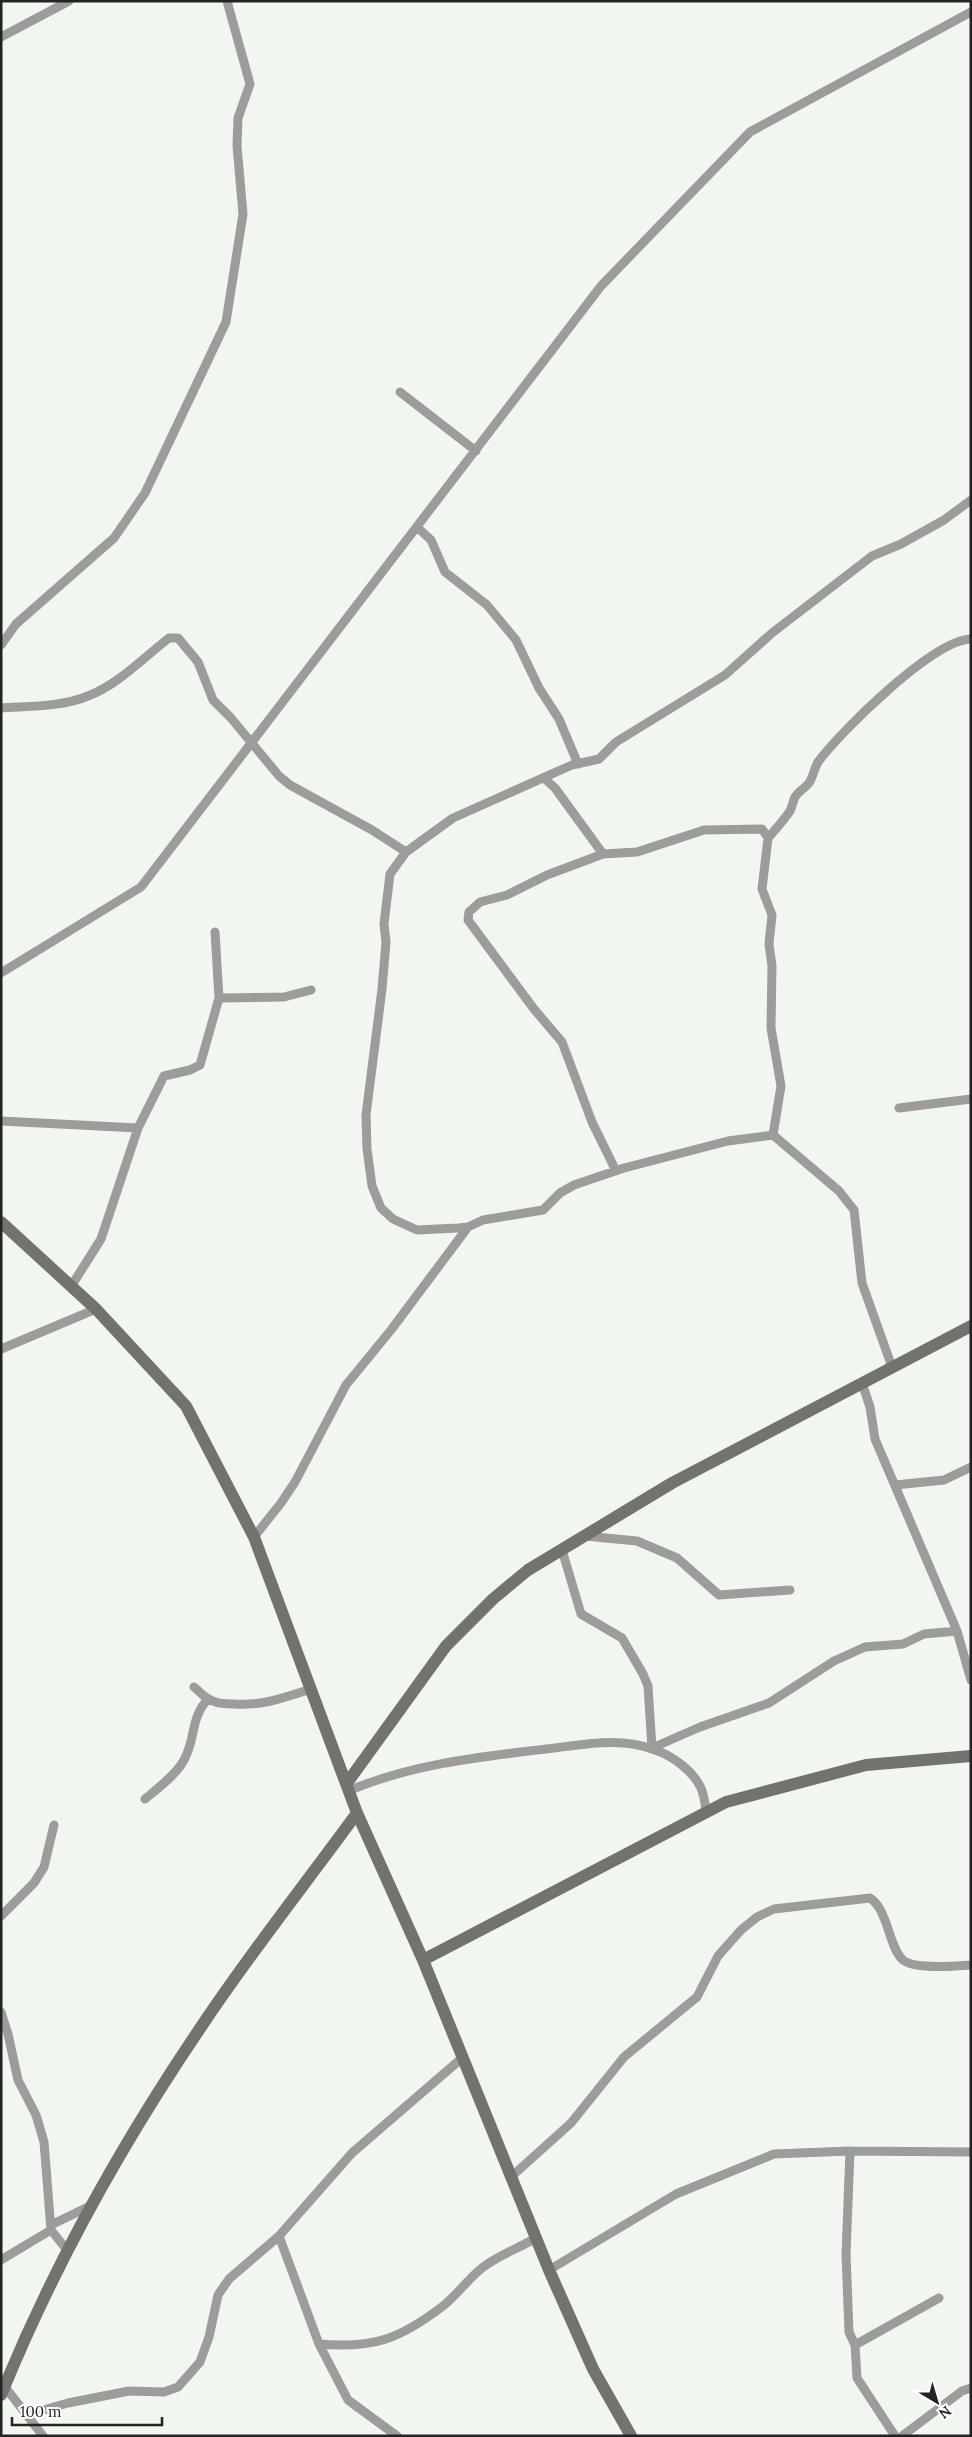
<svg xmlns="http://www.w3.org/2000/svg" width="972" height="2437" font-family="Lora,serif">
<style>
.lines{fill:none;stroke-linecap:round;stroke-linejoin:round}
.street{stroke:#9c9c9a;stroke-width:9}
.secondary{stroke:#72726f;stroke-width:12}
</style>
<rect width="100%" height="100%" fill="#f2f6f1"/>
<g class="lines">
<path class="street" d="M1,37L69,1
M400,392L476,451
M418,528L431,540L445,572L487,605L516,640L539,688L559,719L578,764
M1,645L16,624L114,538L145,493L226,322L243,214L237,146L238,118L250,84L227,1
M1,708C29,706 62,707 88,696C119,684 143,658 169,638H178L198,662L213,700L231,718L279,776L290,785L372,830L406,852L453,818L572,765L599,759L616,742L725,675L772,633L872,556L901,544L944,520L971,500
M544,778L555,788L603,854L637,852L704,830L762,829L768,838C775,830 784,820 790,811C792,807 793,801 795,797C799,791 805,788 809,783C813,777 814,769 818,762C841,731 933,640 971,639
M406,852L390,874L384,924L386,942L382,989L366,1115L367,1149L372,1186L381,1208L393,1219L417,1230L458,1228L468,1227L483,1220L543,1210L560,1193L574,1185L624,1168L728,1141L773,1135L781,1086L771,1028L772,966L769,944L772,915L762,889L768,838
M603,854L547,875L507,895L480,902L469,912L468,920L534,1009L562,1042L592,1122L616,1171
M215,932L219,998L284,997L311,990
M1,973L141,887L601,286L750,132L971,12
M899,1108L971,1099
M1,1121L138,1128
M773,1135L839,1191L854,1210L862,1283L892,1367
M72,1285L101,1239L138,1128L164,1076L190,1070L200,1065L219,998
M1,1349L96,1309
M862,1383L870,1407L875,1439L957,1631L971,1680
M895,1485L944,1480L971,1467
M585,1536L637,1541L677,1558L719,1595L790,1590
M254,1537L281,1503L295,1482L346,1385L391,1330L468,1227
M562,1550L581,1614L622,1638L643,1674L648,1686L652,1748L700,1727L769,1703L834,1661L865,1647L903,1644L924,1634L957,1631
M194,1687C199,1691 203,1696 209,1699C219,1705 225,1703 235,1704C263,1706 286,1697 311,1689
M348,1791C412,1764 478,1757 546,1749C582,1745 620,1736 655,1750C673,1756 693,1771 701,1788C704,1795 705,1803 706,1810
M145,1799C157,1789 177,1774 184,1760C196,1739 190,1718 208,1699
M1,1916L34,1883L44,1867L54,1825
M1,2012L8,2034L18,2080L36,2115L44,2142L51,2230L67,2250
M850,2151L846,2254L849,2332L855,2345
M511,2177L571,2123L624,2057L697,1997L718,1956L741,1930L757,1917L774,1909L870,1898C879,1904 882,1913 886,1923C890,1934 894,1951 902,1959C912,1970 956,1966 971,1965
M51,2225L92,2205
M279,2236L319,2344L348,2400L397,2436
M1,2260L51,2230
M549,2270L676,2194L774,2154L850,2151L971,2152
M319,2344C373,2349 400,2339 443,2306C457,2295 468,2279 482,2268C497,2256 519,2248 536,2238
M5,2387L43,2436
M26,2415L68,2403L129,2391L164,2392L178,2387L200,2362L209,2337L218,2295L229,2279L279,2236L352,2153L462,2058
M895,2436L857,2378L855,2345L939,2298
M902,2436L962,2391L971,2388"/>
<path class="secondary" d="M1,1222L96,1309L186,1406L254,1537L357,1813L423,1960L549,2270L593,2369L631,2436
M347,1783L446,1646L493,1599L528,1570L672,1483L971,1326
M423,1960L726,1802L866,1765L971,1756
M1,2395C54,2265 124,2140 203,2024C251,1952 306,1883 357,1813"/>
</g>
<rect width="972" height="2437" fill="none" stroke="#222422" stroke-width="5"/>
<g transform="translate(937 2402) rotate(142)" stroke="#ffffff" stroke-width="4" paint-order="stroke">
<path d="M0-4L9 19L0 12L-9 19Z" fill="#222422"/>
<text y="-8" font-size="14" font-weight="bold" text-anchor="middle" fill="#222422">N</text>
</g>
<path d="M12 2417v8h150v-8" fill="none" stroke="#222422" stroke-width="2.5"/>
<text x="20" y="2417" font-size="15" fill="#222422" stroke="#ffffff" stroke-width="4" paint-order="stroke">100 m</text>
</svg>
